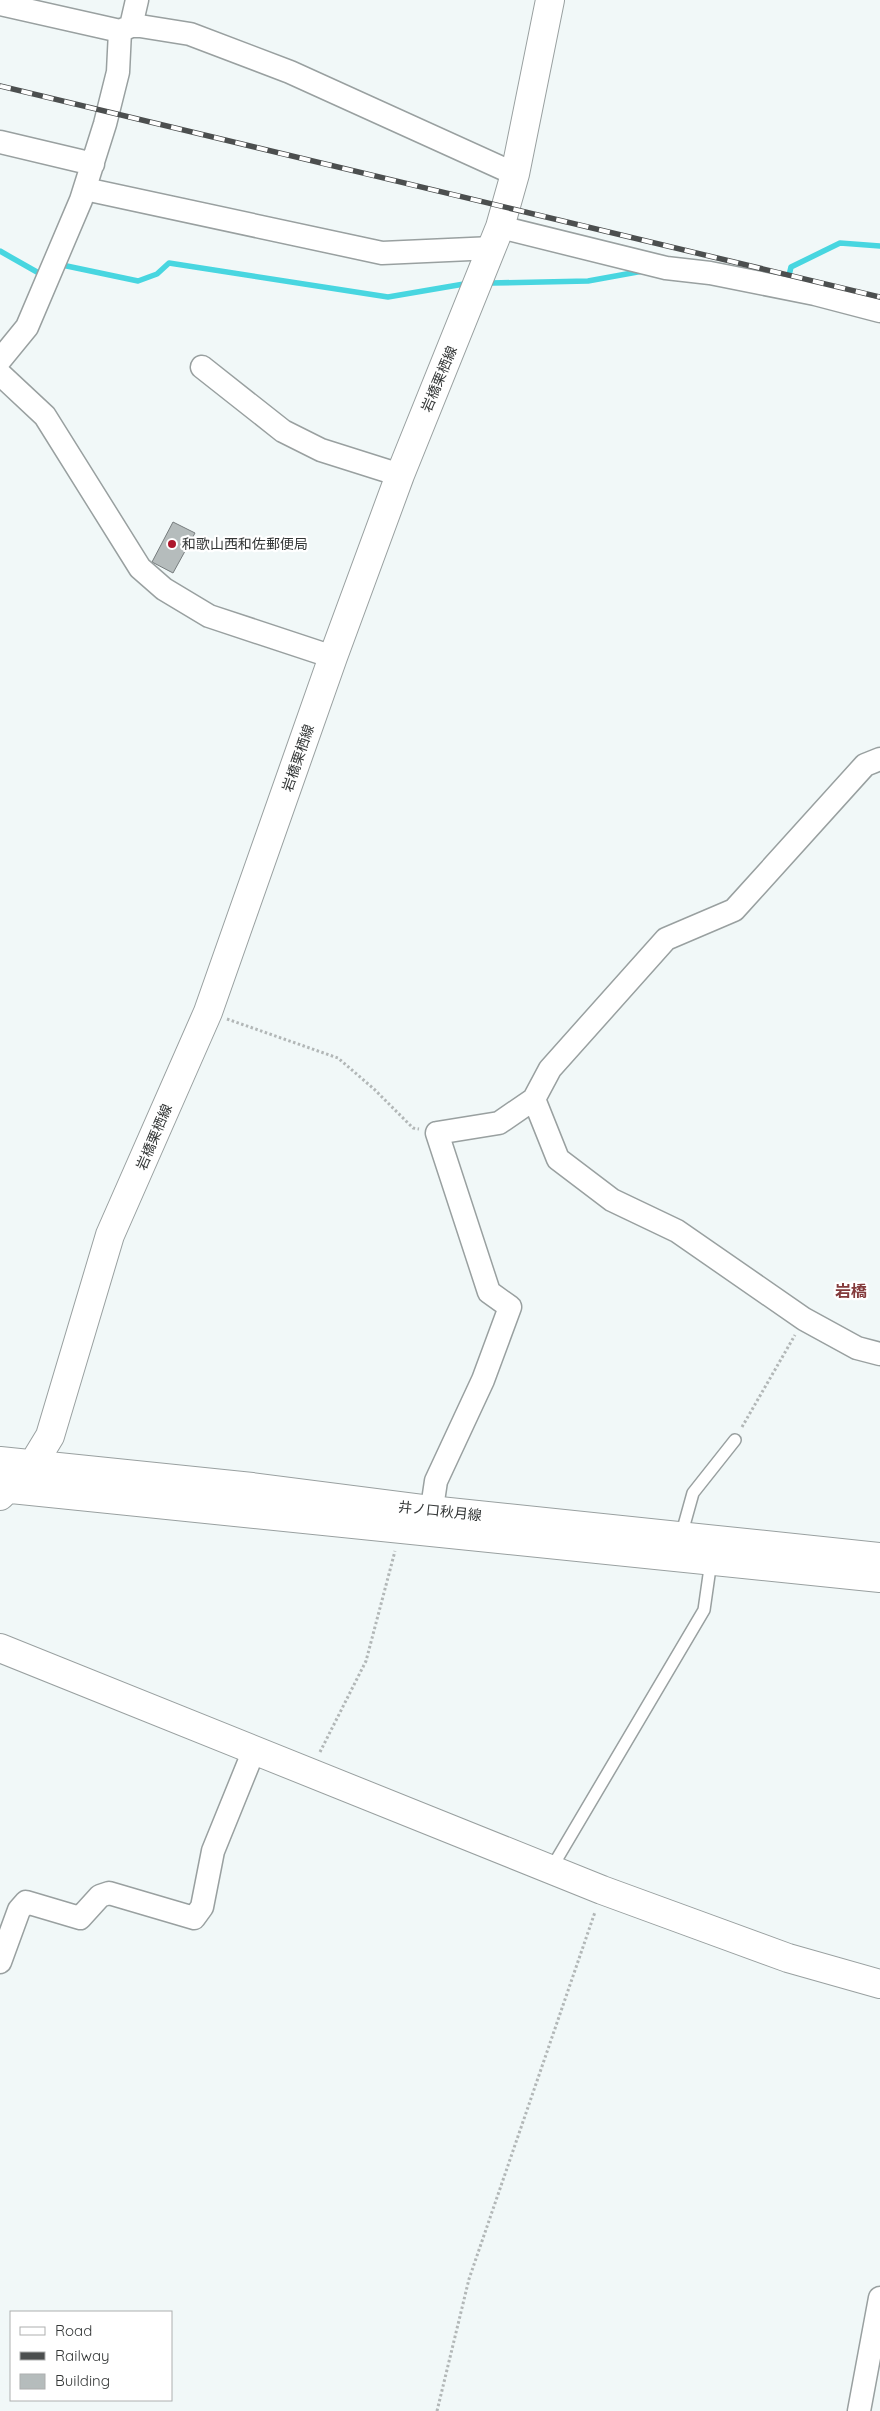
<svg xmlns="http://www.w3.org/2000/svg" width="880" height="2411" font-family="Quicksand,'Noto Sans JP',sans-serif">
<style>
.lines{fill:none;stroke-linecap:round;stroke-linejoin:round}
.stream{stroke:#48d6e0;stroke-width:5.5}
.building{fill:#b5bcbc;stroke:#767c7d}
.service-casing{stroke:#99a0a0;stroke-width:14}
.minor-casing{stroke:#99a0a0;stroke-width:25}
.tertiary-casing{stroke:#99a0a0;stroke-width:30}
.secondary-casing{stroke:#99a0a0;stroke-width:30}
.path{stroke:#b2b7b7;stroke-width:3;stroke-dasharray:2.5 2.5;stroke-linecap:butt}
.service{stroke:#fff;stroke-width:11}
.minor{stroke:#fff;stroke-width:22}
.tertiary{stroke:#fff;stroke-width:28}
.secondary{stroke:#fff;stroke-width:28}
.rail-casing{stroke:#4c4f4f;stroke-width:5.5}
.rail{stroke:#fff;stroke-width:4;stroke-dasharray:11;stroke-linecap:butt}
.poi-dot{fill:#ac172c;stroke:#fff;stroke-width:2}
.labels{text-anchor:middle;stroke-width:4.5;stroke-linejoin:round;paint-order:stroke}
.street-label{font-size:14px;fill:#343737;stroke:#fff}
.poi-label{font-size:14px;fill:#343737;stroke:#fff;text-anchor:start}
.quarter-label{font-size:16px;font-weight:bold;fill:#833a3b;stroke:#fff}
</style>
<rect width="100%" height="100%" fill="#f1f8f8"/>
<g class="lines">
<path class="stream" d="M0,251L44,276
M60,268L62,265L138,281L157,274L169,263L388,297L464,284
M492,283L588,281L643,271
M787,284L791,267L840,243L880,246"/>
</g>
<path class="building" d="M173,522L195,533L173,573L152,562Z"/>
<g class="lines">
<defs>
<path id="service" d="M681,1536L693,1493L735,1440
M551,1869L704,1610L711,1561"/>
<path id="minor" d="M0,4L120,31L131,26H140L190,34L290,72L515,174
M131,26L137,0
M0,142L93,164
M85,189L382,253L493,248
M500,227L666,268L710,273L815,294L880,311
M0,360L27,327L81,200L105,124L118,72L120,31
M202,367L283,431L321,450L400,475
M0,374L45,416L140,568L164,589L209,616L333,657
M534,1099L558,1159L612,1200L677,1231L804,1319L857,1348L880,1354
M429,1528L436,1481L483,1380L510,1307L489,1292L437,1133L499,1123L534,1099L550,1069L666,939L734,910L865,765L880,759
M0,1962L19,1910L26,1902L80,1918L100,1896L109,1893L194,1918L202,1907L213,1851L254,1750
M859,2411L880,2298"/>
<path id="tertiary" d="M0,1648L602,1890L788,1958L880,1984"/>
<path id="secondary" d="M0,1461L252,1487L430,1510L880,1557
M0,1488L880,1578
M0,1496L33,1464L50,1436L110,1235L208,1012L333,657L400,475L500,227L515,174L550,0"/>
</defs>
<use href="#service" class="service-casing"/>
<use href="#minor" class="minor-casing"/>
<use href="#tertiary" class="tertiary-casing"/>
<use href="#secondary" class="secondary-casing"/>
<path class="path" d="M227,1019L338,1058L374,1089L413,1128L419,1129
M742,1427L795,1335
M320,1752L366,1661L395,1551
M437,2411L469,2279L595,1912"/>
<use href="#service" class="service"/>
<use href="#minor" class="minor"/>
<use href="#tertiary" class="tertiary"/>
<use href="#secondary" class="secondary"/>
<defs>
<path id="rail" d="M0,86L880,297"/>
</defs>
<use href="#rail" class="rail-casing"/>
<use href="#rail" class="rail"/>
</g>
<circle class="poi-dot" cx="172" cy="544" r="5"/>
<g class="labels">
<g class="street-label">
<text transform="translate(439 379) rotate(-67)" y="5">岩橋栗栖線</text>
<text transform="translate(298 758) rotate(-71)" y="5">岩橋栗栖線</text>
<text transform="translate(154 1137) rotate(-67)" y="5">岩橋栗栖線</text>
<text transform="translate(440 1511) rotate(6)" y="5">井ノ口秋月線</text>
</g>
<g class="poi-label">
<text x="182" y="549">和歌山西和佐郵便局</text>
</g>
<g class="quarter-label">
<text x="851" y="1297">岩橋</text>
</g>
</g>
<rect x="10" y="2311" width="162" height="90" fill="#ffffff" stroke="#aeafaf"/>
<rect x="20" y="2327" width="25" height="8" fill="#ffffff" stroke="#aeafaf"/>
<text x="55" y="2336" font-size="15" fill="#343737">Road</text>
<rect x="20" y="2352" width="25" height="8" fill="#4c4f4f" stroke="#aeafaf"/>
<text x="55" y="2361" font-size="15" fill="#343737">Railway</text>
<rect x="20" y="2374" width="25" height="15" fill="#b5bcbc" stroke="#aeafaf"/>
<text x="55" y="2386" font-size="15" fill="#343737">Building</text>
</svg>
